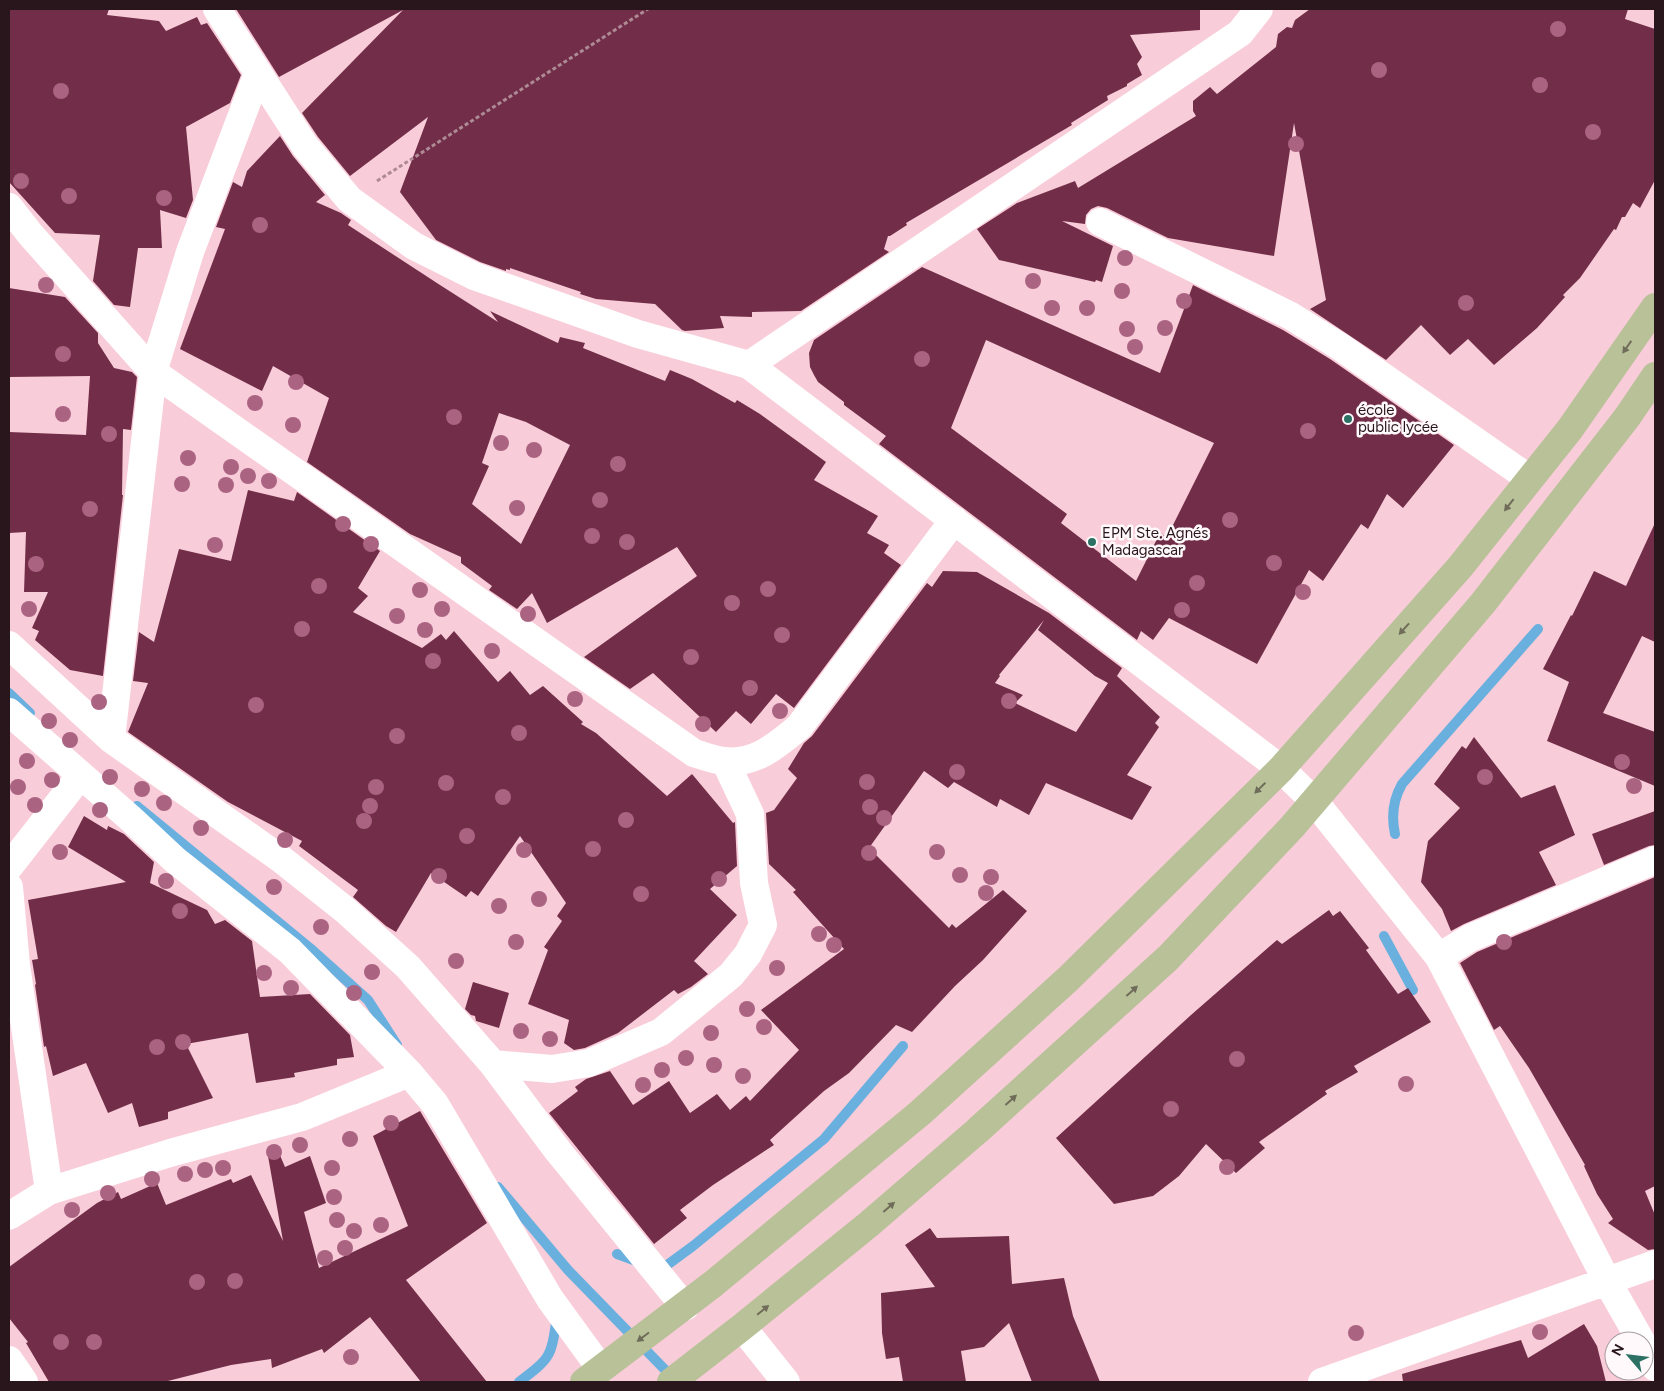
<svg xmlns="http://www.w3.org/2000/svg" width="1664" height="1391" font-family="Figtree,sans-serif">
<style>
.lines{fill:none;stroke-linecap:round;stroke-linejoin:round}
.stream{stroke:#69b0df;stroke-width:10}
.building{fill:#722e48;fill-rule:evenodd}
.path{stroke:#ae8a95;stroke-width:3;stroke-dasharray:4 2.5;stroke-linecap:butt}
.minor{stroke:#fff;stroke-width:28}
.major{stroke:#b8c198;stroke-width:28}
.tree{fill:#aa6381}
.oneway{fill:#706c5a}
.poi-dot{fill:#2c7164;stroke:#fff9fb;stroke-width:2}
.labels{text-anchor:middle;stroke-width:5;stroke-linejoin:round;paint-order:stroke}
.poi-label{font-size:15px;fill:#29161c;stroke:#fff9fb;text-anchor:start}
</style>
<rect width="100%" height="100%" fill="#f9ccd9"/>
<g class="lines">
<path class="stream" d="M9,693L30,713
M137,806L310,948L368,1000L397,1045
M1395,834C1391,816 1393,800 1402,784L1538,629
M1384,936L1413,990
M498,1187L568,1270L674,1379
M617,1254L639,1262
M658,1268H663L693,1246L824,1139L903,1046
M519,1382C552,1357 551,1357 557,1316"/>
</g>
<path class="building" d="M9,9H109L107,15L159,21L166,31L197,17L201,25L207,23L241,75L230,103L186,127L193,200L186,218L160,210L162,248H138L130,307L114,305L93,281L100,235L55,233L9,182Z
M236,9H1200V30L1130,35L1142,57L1137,64L1142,75L1127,84V86L1107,96L1108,100L1071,123L1072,125L906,223L907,225L890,236H888L884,249L889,252L801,311L752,312V317L720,316L724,328L685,331L682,330L655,304L596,299L580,294L581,292L510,268V270L506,269V271L480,262L436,240L400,192L428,117L350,176L318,137L302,113L403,10L279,77Z
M1310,9H1628L1625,19L1655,29V180L1640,208L1633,203L1625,217H1622L1616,230L1614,229L1580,278L1563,295L1565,297L1537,328L1494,365L1468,339L1450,355L1421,325L1386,360L1310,309L1326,300L1294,123L1274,256L1168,238L1107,208L1098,206L1091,209L1086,215L1085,224L1062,221L1113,246L1102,282L1096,280L1095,282L999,260L977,229L1017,203L1075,181L1078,188L1196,116L1193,111V101L1210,87L1217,94L1276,47L1278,34L1287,27L1292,28L1295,20Z
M280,136L293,156L325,195L316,202L341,213L351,220L348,225L440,285L498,322L490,311L558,343L560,337L585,343L583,348L665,381L670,370L692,379L735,403L737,400L760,414L826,462L814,480L878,516L867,533L889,545L884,553L901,565L794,708L776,694L751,724L736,711L716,732L653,673L630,689L584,657L697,576L677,547L547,623L532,593L517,609L489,590L492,586L461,563V557L410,534L307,462L329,398L273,366L262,391L180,349L225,229L216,227L233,182L242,187L247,171ZM499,413L526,422L570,445L521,544L472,504L489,466L482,463Z
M922,267L1160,373L1193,285L1283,330L1330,359L1454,445L1403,508L1387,494L1368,529L1361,524L1323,581L1309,570L1257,664L1169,618L1153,640L1141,631L1137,640L879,444L886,436L844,405V402L818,382L814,375L810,367L809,353L814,340ZM986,340L1214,443L1167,537L1160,533L1136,581L1061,523L1067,514L951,428Z
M9,288L65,297L98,333V343L114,368L132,372L137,377L131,430L123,429L122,495H123L103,676L70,670L35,640L39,631L32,628L48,592H24L26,532L9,533V432L86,435L90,376L9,377Z
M248,490L294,501L297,492L380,551L358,588L368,596L353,612L422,648L441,634L446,640L454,631L498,682L510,671L530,695L543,686L583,722L581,724L596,733L667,796L692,774L733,823L735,822L737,866L710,889L737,915L694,961L708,974L691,987L678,994L674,990L618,1033L585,1048L574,1050L564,1043L569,1020L528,1004L548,950L544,947L562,921L557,916L566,903L520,836L478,896L471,891L466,897L431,873L396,932L386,926L353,897L358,890L299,846L302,841L228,802L128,732L148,683L133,681L139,632L154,642L179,549L231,561Z
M1655,523V642L1642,636L1603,713L1655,732V786L1547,741L1569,682L1543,669L1571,615L1572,616L1594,571L1626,586Z
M943,571L977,572L1049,613L1122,668L1117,676L1160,717L1155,723L1159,727L1127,775L1152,787L1132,820L1046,783L1029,815L1000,799L997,807L954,782L948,788L924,771L869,848L949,928L952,924L956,928L1003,890L1027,911L983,960L955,986L912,1032L896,1025L849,1073L824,1091L770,1140L774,1145L713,1185L680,1210L687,1218L654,1244L549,1113L578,1091L575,1087L586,1079L610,1071L633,1105L669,1081L690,1113L717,1094L730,1110L746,1096L750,1101L799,1050L761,1010L844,949L793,892L796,890L769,864L766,813L774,810L797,778L788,769L804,743L812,736L927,583L932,587ZM1044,620L1038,630L1095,676L1108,683L1076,732L1015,703L1023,695L995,683L1000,676L999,675Z
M1474,737L1521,798L1555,785L1575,835L1539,852L1556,885L1464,924L1451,931L1442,909L1421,882L1428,841L1460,808L1434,784L1462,746L1466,749Z
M1655,811V845L1649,846L1604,865L1592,834Z
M84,816L107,830L108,826L124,834L154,862L150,883L207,910L215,924L225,920L252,941L260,997L310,994L350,1035L354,1057L337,1059V1065L294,1073L295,1077L256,1083L248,1033L186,1044L213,1098L168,1112V1119L139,1127L132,1103L108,1113L86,1063L53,1076L46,1046L44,1047L35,985L36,984L32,960L38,959L28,900L126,882L68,847Z
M1655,877V1186L1645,1191L1655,1215V1249L1648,1250L1608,1223L1613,1219L1597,1194L1584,1166L1585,1165L1529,1068L1500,1026L1494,1030L1460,963L1477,952Z
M1329,910L1333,916L1340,911L1369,948L1366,950L1398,994L1408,988L1431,1022L1354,1066L1358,1072L1325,1091L1327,1094L1259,1142L1265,1148L1236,1173L1206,1144L1179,1176L1153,1196L1114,1204L1056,1138L1191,1015L1277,940L1282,944Z
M473,982L509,993L499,1028L476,1021L475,1016L471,1015L465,1009Z
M420,1111L487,1223L406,1280L487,1382H421L370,1317L324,1353L322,1349L272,1368L271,1359L231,1365L164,1382H49L26,1343L28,1342L9,1318V1267L97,1203L118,1192L121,1199L157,1183L166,1205L231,1179L233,1183L251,1175L283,1241L268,1156L279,1153L285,1167L310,1156L326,1203L304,1212L319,1268L408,1226L373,1136Z
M930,1228L937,1238L1009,1236L1012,1284L1064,1278L1073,1316L1100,1382H1032L1009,1323L984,1347L961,1351L966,1382H903L899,1357L886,1359L882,1333L881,1293L935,1287L905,1245Z
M1584,1324L1597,1346L1606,1382H1403L1402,1374L1521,1340L1528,1358Z"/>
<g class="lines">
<path class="path" d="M377,181L648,9"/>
<path class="minor" d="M217,9L305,146L349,199L414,246L474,276L638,334L749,365L1281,769L1314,801L1439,957L1607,1281L1641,1341
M9,207L30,234L153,372L694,753C704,756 714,760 724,761C755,765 777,745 799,727L954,520
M1100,222L1291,316L1339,346L1530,479
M749,365L1240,33L1259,9
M9,645L111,739L281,859L344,909L408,967L493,1064L558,1151L685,1307
M9,712L130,818L175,860L290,951L409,1073
M111,739L153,372L190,252L258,73
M9,867L80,776
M9,887L16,965L49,1191
M1439,957L1470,938L1655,860
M493,1064L552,1069L589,1063L661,1032L731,975L748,954L763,925L754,883L750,814L725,761
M9,1216L49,1191L170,1153L302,1117L409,1073L435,1104L550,1299L601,1369
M742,1327L786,1382
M1644,1347L1655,1367
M9,1360L24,1382
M1322,1382L1655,1264"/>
<path class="major" d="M584,1382L713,1284L920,1113L1068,979L1281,769L1460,567L1570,429L1655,307
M671,1382L742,1327L869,1224L977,1131L1168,958L1292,827L1483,603L1628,416L1655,376"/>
</g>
<g class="tree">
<circle cx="1558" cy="29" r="8"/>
<circle cx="1379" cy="70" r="8"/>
<circle cx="1540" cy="85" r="8"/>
<circle cx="61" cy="91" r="8"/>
<circle cx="1593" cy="132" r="8"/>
<circle cx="1296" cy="144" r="8"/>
<circle cx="21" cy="181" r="8"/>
<circle cx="69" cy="196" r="8"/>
<circle cx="164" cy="198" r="8"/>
<circle cx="260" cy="225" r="8"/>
<circle cx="1125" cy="258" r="8"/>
<circle cx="1033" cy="281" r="8"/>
<circle cx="46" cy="285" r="8"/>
<circle cx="1122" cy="291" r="8"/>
<circle cx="1184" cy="301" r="8"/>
<circle cx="1466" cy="303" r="8"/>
<circle cx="1052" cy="308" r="8"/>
<circle cx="1087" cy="308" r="8"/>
<circle cx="1165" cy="328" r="8"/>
<circle cx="1127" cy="329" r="8"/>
<circle cx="1135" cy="347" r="8"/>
<circle cx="63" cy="354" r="8"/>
<circle cx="922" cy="359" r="8"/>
<circle cx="296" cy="382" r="8"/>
<circle cx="255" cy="403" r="8"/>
<circle cx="63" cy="414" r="8"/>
<circle cx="454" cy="417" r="8"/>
<circle cx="293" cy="425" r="8"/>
<circle cx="1308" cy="431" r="8"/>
<circle cx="109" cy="434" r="8"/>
<circle cx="501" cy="443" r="8"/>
<circle cx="534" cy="450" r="8"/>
<circle cx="188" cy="458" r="8"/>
<circle cx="618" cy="464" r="8"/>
<circle cx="231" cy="467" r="8"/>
<circle cx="248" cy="476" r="8"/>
<circle cx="269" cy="481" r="8"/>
<circle cx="182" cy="484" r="8"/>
<circle cx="226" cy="485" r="8"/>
<circle cx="600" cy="500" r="8"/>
<circle cx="517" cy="508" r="8"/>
<circle cx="90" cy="509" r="8"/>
<circle cx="1230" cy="520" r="8"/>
<circle cx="343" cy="524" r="8"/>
<circle cx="592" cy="536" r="8"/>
<circle cx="627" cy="542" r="8"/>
<circle cx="371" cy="544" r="8"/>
<circle cx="215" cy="545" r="8"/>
<circle cx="1274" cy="563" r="8"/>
<circle cx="36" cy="564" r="8"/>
<circle cx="1197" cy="583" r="8"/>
<circle cx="319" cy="586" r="8"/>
<circle cx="768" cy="589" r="8"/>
<circle cx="420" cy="590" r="8"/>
<circle cx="1303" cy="592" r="8"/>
<circle cx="732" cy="603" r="8"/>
<circle cx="29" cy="609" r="8"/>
<circle cx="442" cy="609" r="8"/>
<circle cx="1182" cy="610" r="8"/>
<circle cx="528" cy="614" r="8"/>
<circle cx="397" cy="616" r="8"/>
<circle cx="302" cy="629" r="8"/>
<circle cx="425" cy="630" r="8"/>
<circle cx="782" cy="635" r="8"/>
<circle cx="492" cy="651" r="8"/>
<circle cx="691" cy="657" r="8"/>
<circle cx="433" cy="661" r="8"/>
<circle cx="750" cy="688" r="8"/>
<circle cx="575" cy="699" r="8"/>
<circle cx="1009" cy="701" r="8"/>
<circle cx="99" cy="702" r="8"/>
<circle cx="256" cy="705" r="8"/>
<circle cx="780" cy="711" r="8"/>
<circle cx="49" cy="721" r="8"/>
<circle cx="703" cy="724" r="8"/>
<circle cx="519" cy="733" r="8"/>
<circle cx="397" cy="736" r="8"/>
<circle cx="70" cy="740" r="8"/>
<circle cx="27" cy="761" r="8"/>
<circle cx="1622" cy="762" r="8"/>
<circle cx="957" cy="772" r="8"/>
<circle cx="110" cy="777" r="8"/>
<circle cx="1485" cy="777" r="8"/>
<circle cx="52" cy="780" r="8"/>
<circle cx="867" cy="782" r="8"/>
<circle cx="446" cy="783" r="8"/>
<circle cx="1634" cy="786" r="8"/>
<circle cx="18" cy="787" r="8"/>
<circle cx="376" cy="787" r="8"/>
<circle cx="142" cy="789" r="8"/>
<circle cx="503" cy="797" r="8"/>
<circle cx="164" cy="803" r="8"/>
<circle cx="35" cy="805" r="8"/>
<circle cx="370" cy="806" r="8"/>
<circle cx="870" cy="807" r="8"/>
<circle cx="100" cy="810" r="8"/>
<circle cx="884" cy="818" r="8"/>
<circle cx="626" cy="820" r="8"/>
<circle cx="364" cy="821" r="8"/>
<circle cx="201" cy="828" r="8"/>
<circle cx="467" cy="836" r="8"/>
<circle cx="285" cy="840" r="8"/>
<circle cx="593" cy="849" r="8"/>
<circle cx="524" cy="850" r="8"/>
<circle cx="60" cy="852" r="8"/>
<circle cx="937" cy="852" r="8"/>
<circle cx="869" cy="853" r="8"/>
<circle cx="960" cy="875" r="8"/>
<circle cx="439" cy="876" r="8"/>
<circle cx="991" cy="877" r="8"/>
<circle cx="719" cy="879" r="8"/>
<circle cx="166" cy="881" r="8"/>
<circle cx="274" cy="887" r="8"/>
<circle cx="986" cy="893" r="8"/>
<circle cx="641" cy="894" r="8"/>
<circle cx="539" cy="899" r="8"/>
<circle cx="499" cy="906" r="8"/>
<circle cx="180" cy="911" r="8"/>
<circle cx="321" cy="927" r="8"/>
<circle cx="819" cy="934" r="8"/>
<circle cx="516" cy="942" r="8"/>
<circle cx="1504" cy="942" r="8"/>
<circle cx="834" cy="945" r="8"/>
<circle cx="456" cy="961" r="8"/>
<circle cx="777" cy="968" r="8"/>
<circle cx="372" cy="972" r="8"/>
<circle cx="264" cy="973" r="8"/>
<circle cx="291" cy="988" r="8"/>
<circle cx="354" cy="993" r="8"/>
<circle cx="747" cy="1009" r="8"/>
<circle cx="764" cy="1027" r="8"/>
<circle cx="521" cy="1031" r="8"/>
<circle cx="711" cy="1033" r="8"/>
<circle cx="550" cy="1039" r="8"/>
<circle cx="183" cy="1042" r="8"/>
<circle cx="157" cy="1047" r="8"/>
<circle cx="686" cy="1058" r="8"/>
<circle cx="1237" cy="1059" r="8"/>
<circle cx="714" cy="1065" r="8"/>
<circle cx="662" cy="1070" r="8"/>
<circle cx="743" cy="1076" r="8"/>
<circle cx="1406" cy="1084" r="8"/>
<circle cx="643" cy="1085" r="8"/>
<circle cx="1171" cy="1109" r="8"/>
<circle cx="391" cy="1123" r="8"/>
<circle cx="350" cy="1139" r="8"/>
<circle cx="300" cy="1145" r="8"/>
<circle cx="274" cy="1152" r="8"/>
<circle cx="1227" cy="1167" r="8"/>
<circle cx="223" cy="1168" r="8"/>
<circle cx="332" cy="1168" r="8"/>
<circle cx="205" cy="1170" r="8"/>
<circle cx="185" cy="1174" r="8"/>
<circle cx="152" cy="1179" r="8"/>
<circle cx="108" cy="1193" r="8"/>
<circle cx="334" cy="1197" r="8"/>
<circle cx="72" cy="1210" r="8"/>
<circle cx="337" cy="1220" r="8"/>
<circle cx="381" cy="1225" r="8"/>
<circle cx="354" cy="1231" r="8"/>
<circle cx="345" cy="1248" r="8"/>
<circle cx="325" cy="1258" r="8"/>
<circle cx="235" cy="1281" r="8"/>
<circle cx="197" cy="1282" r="8"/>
<circle cx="1540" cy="1332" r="8"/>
<circle cx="1356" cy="1333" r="8"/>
<circle cx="61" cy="1342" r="8"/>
<circle cx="94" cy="1342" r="8"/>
<circle cx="351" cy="1357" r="8"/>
</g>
<defs><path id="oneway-solid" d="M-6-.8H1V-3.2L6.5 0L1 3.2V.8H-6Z" transform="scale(1.25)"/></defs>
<g class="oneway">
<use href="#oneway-solid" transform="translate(1627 347) rotate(125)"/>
<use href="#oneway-solid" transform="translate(1509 505) rotate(128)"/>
<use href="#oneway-solid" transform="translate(1404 629) rotate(132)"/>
<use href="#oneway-solid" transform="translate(1260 788) rotate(136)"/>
<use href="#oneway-solid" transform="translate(1132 991) rotate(-42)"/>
<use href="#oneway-solid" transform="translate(1011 1100) rotate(-42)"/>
<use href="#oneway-solid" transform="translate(889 1207) rotate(-41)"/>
<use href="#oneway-solid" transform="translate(763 1310) rotate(-39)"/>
<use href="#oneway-solid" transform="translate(643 1337) rotate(143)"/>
</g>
<g class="poi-dot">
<circle cx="1348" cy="419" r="5"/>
<circle cx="1092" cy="542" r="5"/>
</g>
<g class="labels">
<g class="poi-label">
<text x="1358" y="415">école<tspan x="1358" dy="17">public lycée</tspan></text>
<text x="1102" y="538">EPM Ste. Agnés<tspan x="1102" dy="17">Madagascar</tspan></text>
</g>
</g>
<rect width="1664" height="1391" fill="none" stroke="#29161c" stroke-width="20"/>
<g transform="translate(1629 1356) rotate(298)"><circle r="24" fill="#fff9fb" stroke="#a99ea2"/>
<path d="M0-4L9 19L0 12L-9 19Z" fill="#2c7164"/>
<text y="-8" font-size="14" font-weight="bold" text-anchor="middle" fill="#29161c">N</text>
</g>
</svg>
